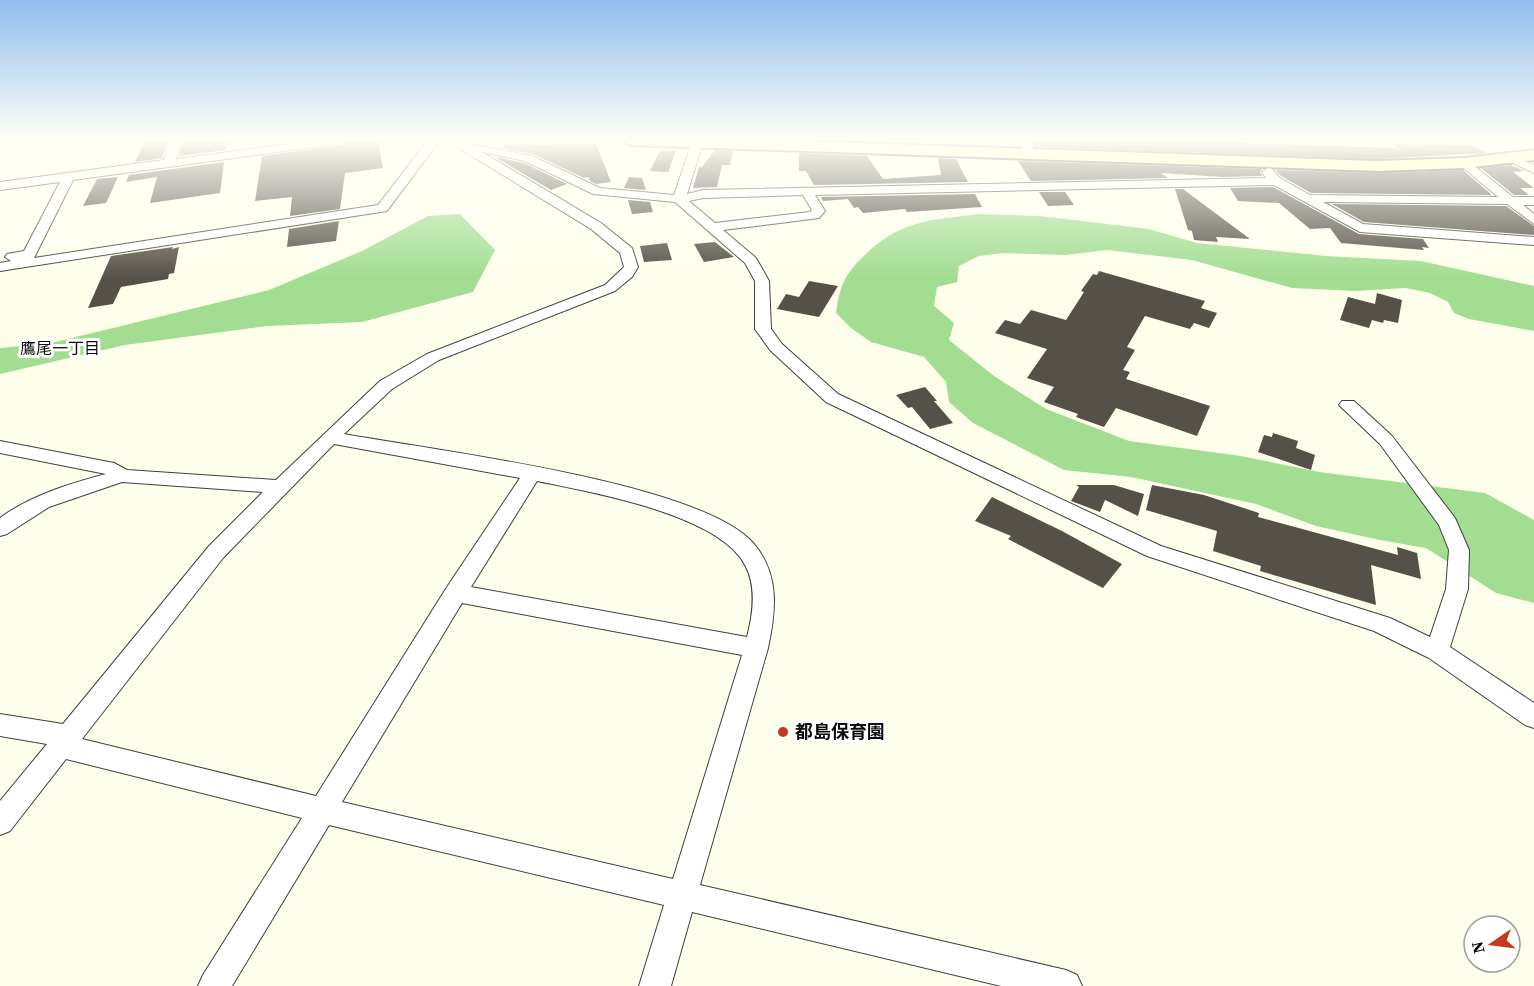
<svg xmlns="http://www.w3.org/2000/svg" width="1534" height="986" font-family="'Source Serif 4','Noto Sans JP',serif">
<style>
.forest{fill:#a2dd91}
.building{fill:#555048}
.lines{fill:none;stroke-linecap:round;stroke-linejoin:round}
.street-casing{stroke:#3f3f3f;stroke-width:2}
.secondary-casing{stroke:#2e2e2e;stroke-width:4}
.street{fill:#fff;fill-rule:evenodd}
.secondary{fill:#f4ffa6;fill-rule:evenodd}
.poi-dot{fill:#c53a1c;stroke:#fff;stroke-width:2}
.labels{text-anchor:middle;stroke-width:6;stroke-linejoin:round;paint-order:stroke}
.neighbourhood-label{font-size:16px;fill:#0c0c0c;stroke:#fff}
.near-poi-label{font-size:18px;font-weight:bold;fill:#0c0c0c;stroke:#fff;text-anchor:start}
</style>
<rect width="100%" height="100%" fill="#feffeb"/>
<path class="forest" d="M460,214L495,250L473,292L362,322L267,326L125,345L0,374V348L51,343L269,290L362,251L428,216Z
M980,214L1040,216L1149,229L1197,243L1326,256L1421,261L1534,286V331L1469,319L1454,313L1448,302L1430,293L1406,288L1355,291L1292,288L1192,260L1107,250L1066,255L1003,253L979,256L959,266L957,282L937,287L934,306L954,323L949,340L994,376L1046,409L1129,441L1241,456L1319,472L1485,493L1534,520V603L1496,593L1426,548L1380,540L1316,526L1256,504L1131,477L1064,470L973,423L949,402L946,382L924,357L871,342L851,328L836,313C840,285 845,273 866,254C902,219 933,220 980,214Z"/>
<path class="building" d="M145,140H168L162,158L135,162Z
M184,140H227L226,150L179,156Z
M351,140H378L383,168L345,173L340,209L290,216L292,197L255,201L262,156L343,145Z
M1033,140H1160L1397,148L1393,144L1470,145L1487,153L1377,159L1035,147Z
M554,143L596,144L611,182L596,184L590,181L588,177L584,178L533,154L502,148L505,144L553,145Z
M715,150L733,151L730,165H722L717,187L693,188L699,167H702Z
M660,151H676L668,172L650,171Z
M799,153L867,156L883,179L941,175L938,158L956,159L968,182L814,185L806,171H799Z
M495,157L524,163L567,184L551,190Z
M1018,161L1262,169L1260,172L1262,176L1222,177L1161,173L1168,178L1031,181Z
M224,162L220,193L150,203L157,177L126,182L129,175Z
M1511,165L1524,171L1513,172L1534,188H1520L1529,195H1514L1481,168Z
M1276,170L1377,173L1463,170L1492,195L1311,193L1281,176Z
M118,177L106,203L83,206L97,179Z
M629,177L642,178L646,190L624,188Z
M1273,187L1359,234L1423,239L1429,248L1422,247L1424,250L1341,243L1330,228L1310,229L1279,203L1238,201L1230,188Z
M1175,189H1183L1250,239L1216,237L1218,242L1194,240L1192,231L1188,230Z
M1039,192H1065L1074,205L1048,206Z
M975,194L982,207L907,212L905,209L863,213L858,207L854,208L848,199L823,201L821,197Z
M628,200L650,202L653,212L632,214Z
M1332,204L1506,206L1534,226V235L1364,222Z
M339,221L336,241L287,247L289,229Z
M715,242L734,257L704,262L694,244Z
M667,243L672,260L644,262L640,246Z
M173,247L172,249L179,247L174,273L169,274L168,279L121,287L113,304L88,308L111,256Z
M1099,271L1205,301L1201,308L1217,313L1209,328L1194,323L1190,329L1145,316L1127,347L1135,350L1123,370L1130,372L1126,379L1210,406L1197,436L1116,408L1104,427L1076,417L1078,414L1044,402L1054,387L1027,378L1047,349L995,333L1005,320L1020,324L1031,310L1066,320L1084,292L1081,291L1093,274L1097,275Z
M809,281L838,286L819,317L777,309L786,294L799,297Z
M1377,293L1402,300L1398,323L1384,320L1383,323L1372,320L1369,328L1340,320L1348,297L1375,304Z
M925,387L937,401H934L953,423L930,429L912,407L908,408L896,395Z
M1273,433L1298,441L1296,448L1315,455L1311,470L1258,452L1264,435L1272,437Z
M1076,485H1114L1144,494L1138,516L1105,500L1100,512L1071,501L1079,487Z
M1152,485L1204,495L1259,513L1258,517L1398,555L1397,547L1417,553L1421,579L1371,565L1376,605L1260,571L1261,566L1213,551L1217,531L1146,510Z
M992,497L1062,531L1122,564L1103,588L1008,539L1011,536L975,521Z"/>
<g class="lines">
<defs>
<path id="street" d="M170,140H182L176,159L318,140H349L343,143L73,180L34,258L378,205L428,140H440L387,211L0,271V263L11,261L5,257L7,254L24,251L60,182L0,190V182L164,160Z
M452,140H464L471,146L476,145L532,156L600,188L674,195L693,140L703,142L687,194L703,190L1266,178L1262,172L1268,168L1272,169L1280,178L1310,195L1498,197L1458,163L1460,161H1468L1513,197H1534V205H1523L1534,214V224L1507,204L1323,202L1363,224L1534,237V245L1360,232L1274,185L815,195L825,211L819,218L723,230L756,258L769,281L771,329L782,344L838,394L1161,546L1390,618L1430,637L1446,589L1449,550L1439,525L1380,444L1339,405L1342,401H1354L1392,436L1455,518L1469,550L1468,589L1450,647L1534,703V728L1525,725L1429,658L1374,631L1147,556L826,402L770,350L755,329V281L745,263L675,202L593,194L525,161L482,152L601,223L632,248L638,267L632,277L615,291L439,360L392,389L344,434C430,450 702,482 754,544C780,575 776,611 768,648L700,885L1066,970L1077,975L1082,986H1001L692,912L671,986H639L664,905L329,825L232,986H198L203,975L302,818L66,759L10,831L0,835V801L47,744L0,736V714L63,724L209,546L263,492L122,482L49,507L7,534L0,536V518C31,495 69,484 106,474L0,453V441L114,463L127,470L276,480L380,381L427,354L605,285L624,267L620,253L591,229L462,150ZM803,195L812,210L810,212L715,223L689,201L703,198ZM334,444L520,478L447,587L316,796L82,739L223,558ZM537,481C590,492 719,514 745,565C757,587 753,614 747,637L471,587ZM462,603L742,655L673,879L342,802Z
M1019,140H1031L1034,153L1032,155H1024Z
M1512,156L1534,165V173L1508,161L1506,159Z"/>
<path id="secondary" d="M622,140H772L1377,161L1464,158L1534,150V160L1464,168L1377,171L630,145Z"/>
</defs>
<use href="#street" class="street-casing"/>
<use href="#secondary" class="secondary-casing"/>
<use href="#street" class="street"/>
<use href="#secondary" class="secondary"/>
</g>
<linearGradient id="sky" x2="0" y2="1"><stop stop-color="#90bdef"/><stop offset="0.5" stop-color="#fffff6"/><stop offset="1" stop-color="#fffff6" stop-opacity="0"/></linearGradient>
<rect width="1534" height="278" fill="url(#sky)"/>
<circle class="poi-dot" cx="783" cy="732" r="6"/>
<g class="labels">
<g class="neighbourhood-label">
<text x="60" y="354">鷹尾一丁目</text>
</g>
<g class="near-poi-label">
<text x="795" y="738">都島保育園</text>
</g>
</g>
<g transform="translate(1492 944) rotate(256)"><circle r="28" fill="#ffffff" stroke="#9e9e9e" stroke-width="1.5"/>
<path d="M0-4.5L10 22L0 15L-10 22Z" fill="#c53a1c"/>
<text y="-9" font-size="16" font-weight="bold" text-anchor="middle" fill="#0c0c0c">N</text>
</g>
</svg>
